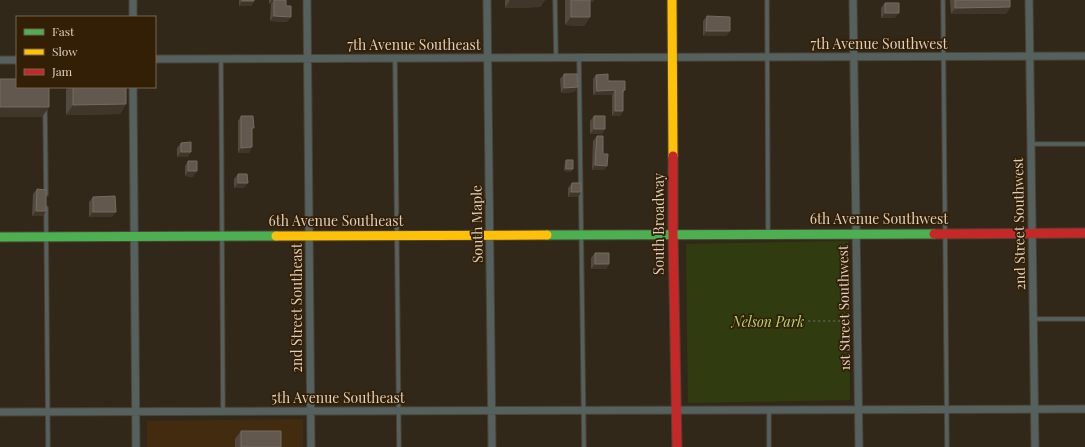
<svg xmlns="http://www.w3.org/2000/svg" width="1085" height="447" font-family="'Playfair Display',serif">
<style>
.built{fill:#432b0f}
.green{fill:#303c10}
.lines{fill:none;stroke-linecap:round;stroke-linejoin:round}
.lane-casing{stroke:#4c4237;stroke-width:5.5}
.street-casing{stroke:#4c4237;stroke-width:9}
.fast-casing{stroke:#4c4237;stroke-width:11}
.slow-casing{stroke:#4c4237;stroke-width:11}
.jam-casing{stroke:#4c4237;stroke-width:11}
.path{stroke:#595e59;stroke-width:1.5;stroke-dasharray:2 3;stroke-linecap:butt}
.lane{stroke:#55615f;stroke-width:3.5}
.street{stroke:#55615f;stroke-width:7}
.fast{stroke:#4caf50;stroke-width:9}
.slow{stroke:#ffc107;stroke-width:9}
.jam{stroke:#c62828;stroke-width:9}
.wall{fill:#534a3f}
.shaded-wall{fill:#40362a}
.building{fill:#62584d;stroke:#756b5f}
.labels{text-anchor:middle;stroke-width:3.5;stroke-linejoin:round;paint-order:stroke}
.street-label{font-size:14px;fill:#ddcfc1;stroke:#331f06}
.park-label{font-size:14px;font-style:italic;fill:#b2d866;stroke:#331f06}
</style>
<rect width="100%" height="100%" fill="#32281a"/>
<path class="built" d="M303,419V447H147V421Z"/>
<path class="green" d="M848,241L850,400L688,403L686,244Z"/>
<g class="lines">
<defs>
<path id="lane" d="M555,0L556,58
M767,0L768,232
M943,0L947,447
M395,58L399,447
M579,58L584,447
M221,59L223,412
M45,108L46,194
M1031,144H1085
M46,208L48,447
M1033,319H1085
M769,410V447"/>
<path id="street" d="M307,0L311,447
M487,0L492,447
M853,0L859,447
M1029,0L1035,447
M133,17V0
M155,59L1085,56
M0,60H17
M133,87L136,447
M0,412L1085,409"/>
<path id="fast" d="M547,235L934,234
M0,237L276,236"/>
<path id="slow" d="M672,0L673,156
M276,236L547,235"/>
<path id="jam" d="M673,156V234L677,447
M934,234L1085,233"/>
</defs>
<use href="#lane" class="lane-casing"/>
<use href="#street" class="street-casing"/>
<use href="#fast" class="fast-casing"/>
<use href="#slow" class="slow-casing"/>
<use href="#jam" class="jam-casing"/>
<path class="path" d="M794,318L799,321H843"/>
<use href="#lane" class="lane"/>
<use href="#street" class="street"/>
<use href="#fast" class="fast"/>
<use href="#slow" class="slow"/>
<use href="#jam" class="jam"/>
</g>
<path class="wall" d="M239,0H254V1L251,6H239Z
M269,0H286V6L287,22L270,21L271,4H269Z
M505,0H545L540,7L505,8Z
M565,0H594L592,2H590V17L584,26L565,25Z
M950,0H1010V7L1006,14H951Z
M885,3L895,18H881V8Z
M707,16L730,31L726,36H703V21Z
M564,74L578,87L574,92L561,93L560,79Z
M596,75L625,90L623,93V111L620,116H612V95H593V79Z
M68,87H126V104L120,114L66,115V90Z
M241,116L252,131L249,153H238V121Z
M594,116L605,129L602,134H590V121Z
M597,136L603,154L604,170H592L593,141Z
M181,143L191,152L187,157H177V148Z
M566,160L571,172L564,171L565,162Z
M188,161L193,177L185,176V166Z
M238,174L244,188H234V179Z
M572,183L581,192L578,197H568V188Z
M37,189L43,216H32L33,194Z
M93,197L112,217H89V202Z
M595,253L609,264L606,269H591V258Z
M241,431L281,447H235V439Z"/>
<path class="shaded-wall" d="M272,0H274L271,4H269Z
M510,0H545L540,7L505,8Z
M586,0H594L592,2H584Z
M242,1H254L251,6H239Z
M1010,7L1006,14H951L955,8Z
M885,13H899L895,18H881Z
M274,16L291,17L287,22L270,21Z
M571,17H590L584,26L565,25Z
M706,31H730L726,36H703Z
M578,87L574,92L561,93L564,88Z
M615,90L612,95H593L597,91Z
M126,104L120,114L66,115L73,105Z
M0,107H49L42,117H0Z
M615,111H623L620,116H612Z
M594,129H605L602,134H590Z
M252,147L249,153H238L241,148Z
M181,152H191L187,157H177Z
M595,165L607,166L604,170H592Z
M566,169H573L571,172L564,171Z
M188,171H197L193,177L185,176Z
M238,183H248L244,188H234Z
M571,192H581L578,197H568Z
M36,211H46L43,216H32Z
M93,212H116L112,217H89Z
M595,264H609L606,269H591Z"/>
<path class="building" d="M242,0H254V1H242Z
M274,0H286V6H291V17L274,16Z
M571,0H590V17H571Z
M955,0H1010V7L955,8Z
M885,3H899V13H885Z
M707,16L730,17V31H706Z
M564,74H577L578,87L564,88Z
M608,74V81H625V90H623V111H615V90L597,91L596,75Z
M0,79H17V87H49V107H0Z
M73,87H126V104L73,105Z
M241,116H253L254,128H252V147L241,148Z
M594,116H605V129H594Z
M597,136H603V154H608L607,166L595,165Z
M191,142V152H181V143Z
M566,160H573V169H566Z
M188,161H197V171H188Z
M238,174H247L248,183H238Z
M572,183H581V192H571Z
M37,189L46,190V211H36Z
M115,196L116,212H93V197Z
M595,253H609V264H595Z
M241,431H281V447H241Z"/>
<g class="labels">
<g class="street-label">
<text x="879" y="49">7th Avenue Southwest</text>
<text x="414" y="50">7th Avenue Southeast</text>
<text x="879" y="224">6th Avenue Southwest</text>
<text x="336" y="226">6th Avenue Southeast</text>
<text transform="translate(477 224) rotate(-91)" y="5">South Maple</text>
<text transform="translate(659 224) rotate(-90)" y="5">South Broadway</text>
<text transform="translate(1019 224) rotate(-91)" y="5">2nd Street Southwest</text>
<text transform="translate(297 308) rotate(-90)" y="5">2nd Street Southeast</text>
<text transform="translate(844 308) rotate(-91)" y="5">1st Street Southwest</text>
<text x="338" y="403">5th Avenue Southeast</text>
</g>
<g class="park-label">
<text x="768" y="327">Nelson Park</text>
</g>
</g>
<rect x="16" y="16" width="140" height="72" fill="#331f06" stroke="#776551"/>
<rect x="24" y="29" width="20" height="6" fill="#4caf50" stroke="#776551"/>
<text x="52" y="36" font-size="12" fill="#ddcfc1">Fast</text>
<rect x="24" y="49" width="20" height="6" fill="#ffc107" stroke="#776551"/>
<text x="52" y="56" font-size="12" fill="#ddcfc1">Slow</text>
<rect x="24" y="69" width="20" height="6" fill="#c62828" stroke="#776551"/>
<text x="52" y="76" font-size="12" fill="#ddcfc1">Jam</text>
</svg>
